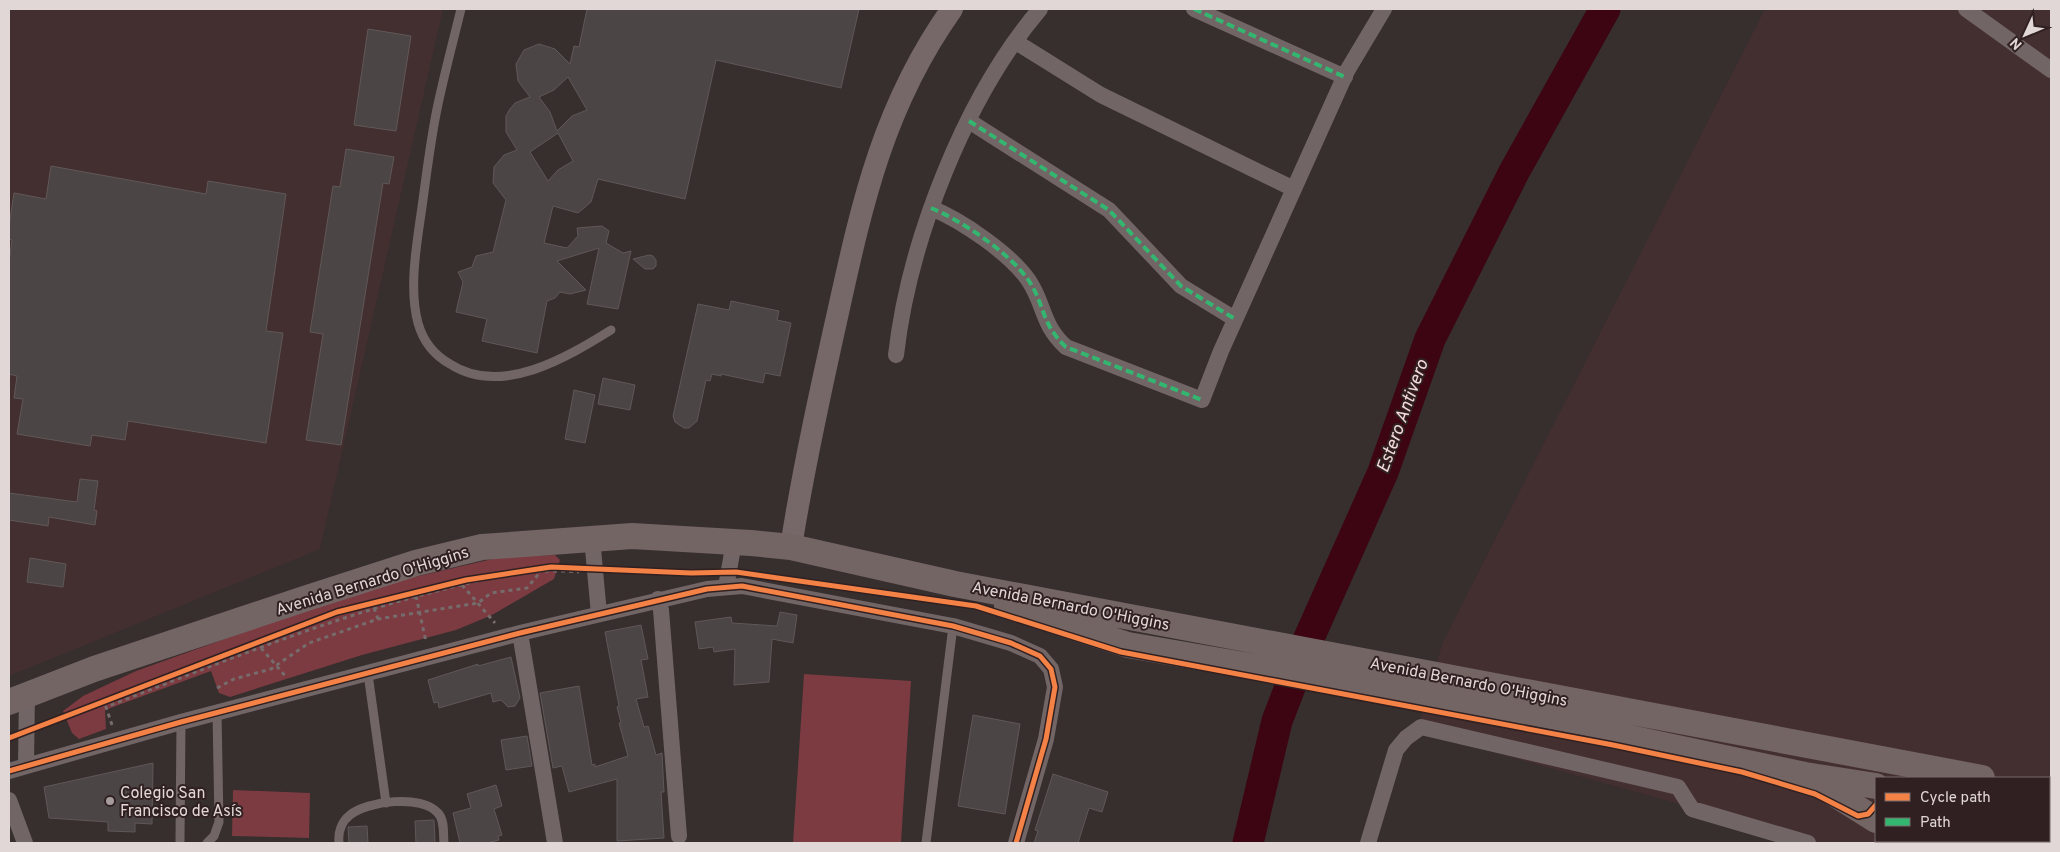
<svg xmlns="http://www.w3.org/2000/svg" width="2060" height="852" font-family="Overpass,sans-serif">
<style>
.built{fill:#442f30;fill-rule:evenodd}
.green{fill:#7c3a41}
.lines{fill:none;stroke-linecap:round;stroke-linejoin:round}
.river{stroke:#3d0411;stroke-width:31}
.building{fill:#4c4545;stroke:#605858;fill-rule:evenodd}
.path{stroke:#766c6c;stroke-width:3;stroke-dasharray:4 4;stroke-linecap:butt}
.lane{stroke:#726566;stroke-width:9}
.street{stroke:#726566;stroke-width:16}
.secondary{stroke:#766768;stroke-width:22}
.primary{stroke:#746565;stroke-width:26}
.quiet{stroke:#33b770;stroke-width:4;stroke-dasharray:8 4;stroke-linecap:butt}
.cycleway-casing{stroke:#302021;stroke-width:8}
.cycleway{stroke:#f48246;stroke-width:5}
.poi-dot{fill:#a69c9c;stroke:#302021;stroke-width:2}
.labels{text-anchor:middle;stroke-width:4;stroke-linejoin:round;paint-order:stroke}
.street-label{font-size:16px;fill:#e2d7d7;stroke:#302021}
.poi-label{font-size:16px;fill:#e2d7d7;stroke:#302021;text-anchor:start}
.water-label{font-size:18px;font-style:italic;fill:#f3d9d9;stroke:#302021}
</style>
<rect width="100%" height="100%" fill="#372e2e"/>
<path class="built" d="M9,9H443L320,549L9,676Z
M1765,9H2051V843H1820L1417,731L1443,642ZM1876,778H2049V841H1876Z"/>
<path class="green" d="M555,555L560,560L554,579L492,615L456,630L362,655L230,697L219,693L211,671L105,710L106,729L79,739L72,733L63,711L83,696L136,671L363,589L501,557Z
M804,674L911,681L901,843H793Z
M233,790L310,793L309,838L232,836Z"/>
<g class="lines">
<path class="river" d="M1248,843L1277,721L1309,638L1383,472L1430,339L1514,172L1605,9"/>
</g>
<path class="building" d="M587,9H859L841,88L716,60L685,199L598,179L591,202L578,213L553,206L544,243L567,248L578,236L577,228L602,226L609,231L606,243L623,253L631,251L618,309L587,304L599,248L557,261L586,290L570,294L560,292L555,298L547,301L537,353L482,341L487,319L456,312L463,282L458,272L472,267L476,256L493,252L506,200L493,183L494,167L504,155L517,150L506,132V116L510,109L515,103L530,97L518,81L516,64L524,50L539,44L555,49L570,64L574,46L579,47ZM568,77L587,110L572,116L557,131L550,112L539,97L554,90ZM558,133L573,161L558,170L548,181L530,152Z
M368,29L411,36L396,131L354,125Z
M346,149L394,157L389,184L383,183L341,445L306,440L323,334L310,332L333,186L340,187Z
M51,166L206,194L208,181L286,194L266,331L283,333L266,443L128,421L125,440L92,435L90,446L17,434L23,399L14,398L17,376L9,374V262L12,240L9,239V227L14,193L46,199Z
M649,255L653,256L656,260V266L653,269H645L633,259Z
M731,301L779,311L777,320L791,323L780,376L765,373L763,383L721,374V376L712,374L710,381L706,380L697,421L689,428H684L675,422L673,416L698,304L729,310Z
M603,378L635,385L630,410L598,404Z
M574,390L595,395L585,443L565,439Z
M80,479L98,481L94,510L97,511L95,525L49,517L48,526L9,520V493L77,502Z
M30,558L66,564L63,587L27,582Z
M780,612L797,615L793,643L772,639L769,682L734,685L735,649L714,652L713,647L699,649L695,622L731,617L732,623L777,626Z
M641,625L648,659L641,660L648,697L636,699L644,727L648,726L656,755L662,753L664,792H661L664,838L617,841V779L569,792L562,766L553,768L540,693L579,686L592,765L595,764V767L628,756L619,723H621L617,707L619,706L605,632Z
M511,657L520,698L515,706L508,707L501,700L493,702L491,693L439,708L438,702L434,703L428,680L478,664V666Z
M973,715L1020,724L1005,814L958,806Z
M527,736L532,766L506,770L501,740Z
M153,763L152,824L135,823V832L108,831V822L49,818L44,787Z
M1053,774L1108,792L1102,812L1089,808L1078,843H1034L1038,831L1035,830Z
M496,785L502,806L494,809L502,835L498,836L499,840L487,843H460L453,813L471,808L467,794Z
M434,820L435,843H416L415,821Z
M367,826L368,843H349L348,827Z"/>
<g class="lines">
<path class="path" d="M462,585L495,623
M416,596L426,642
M374,608L378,619
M261,648L287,678
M217,688L234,679L271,669L309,643L378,619L478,603L491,593L527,588L541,571
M112,725L106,707C214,665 321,621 433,592C480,580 530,567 579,572
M2049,838H2051"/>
<path class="lane" d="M461,9C453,42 444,75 437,109C430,143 426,179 421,214C416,248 409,290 418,323C423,341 434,355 450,364C501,397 566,358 611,330
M368,674L386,803
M180,841L181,722
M207,843L214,836L219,822L217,713
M339,843C338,833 341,822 350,815C367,801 422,794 438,813C445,820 443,834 444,843
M926,843L953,626"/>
<path class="street" d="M1194,9L1345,77
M1966,9L2051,70
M1016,42L1101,95L1294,189
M969,121L1109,210L1181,286L1235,319
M931,208C961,220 1011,254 1029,281C1045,305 1041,324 1066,347L1202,400L1221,351L1347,71L1384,9
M896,355C909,241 965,97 1040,9
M592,538L599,614
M726,587L734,542
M658,599L661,610L679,836
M520,633L555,843
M26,765L27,694
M9,771L181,722L520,633L707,589L742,586L953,626L1011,643L1040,656L1051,669L1055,687L1046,739L1016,843
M9,800L25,843
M1368,843L1396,750L1406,738L1421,727L1678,787L1692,809L1808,843"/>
<path class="secondary" d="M791,547C803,470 820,393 837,317C862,204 883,106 952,9"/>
<path class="primary" d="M1007,606L1128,645L1470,704L1805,775L1876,786
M9,702L94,669L307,598L416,563L482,547L632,536L751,543L791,547L955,584L1982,778
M1814,781L1876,820
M2049,800L2051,799
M1906,841L1909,843
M1984,843L1985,841
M2016,843L2018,841"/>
<path class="quiet" d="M1194,9L1345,77
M969,121L1109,210L1181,286L1235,319
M931,208C961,220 1011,254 1029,281C1045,305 1041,324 1066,347L1202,400"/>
<defs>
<path id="cycleway" d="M9,738L337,612L466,580L551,567L691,573L736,572L976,606L1121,652L1613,745L1742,772L1815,794L1858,816L1868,814L1876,805
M9,771L181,722L520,633L707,589L742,586L953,626L1011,643L1040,656L1051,669L1055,687L1046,739L1016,843"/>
</defs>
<use href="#cycleway" class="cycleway-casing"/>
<use href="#cycleway" class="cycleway"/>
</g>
<circle class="poi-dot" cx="110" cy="801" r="5"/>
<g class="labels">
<g class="street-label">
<text transform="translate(372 580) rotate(-17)" y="6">Avenida Bernardo O'Higgins</text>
<text transform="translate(1071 605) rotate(11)" y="6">Avenida Bernardo O'Higgins</text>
<text transform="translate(1469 681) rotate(11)" y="6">Avenida Bernardo O'Higgins</text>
</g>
<g class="poi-label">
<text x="120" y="798">Colegio San<tspan x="120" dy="18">Francisco de Asís</tspan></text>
</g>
<g class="water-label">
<text transform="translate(1402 416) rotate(-70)" y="6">Estero Antivero</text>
</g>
</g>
<rect width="2060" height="852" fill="none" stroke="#e2d7d7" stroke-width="20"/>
<rect x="1875" y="777" width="175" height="65" fill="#302021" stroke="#77696a"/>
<rect x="1885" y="793" width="25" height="8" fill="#f48246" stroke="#77696a"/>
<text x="1920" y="802" font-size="15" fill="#e2d7d7">Cycle path</text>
<rect x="1885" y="818" width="25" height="8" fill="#33b770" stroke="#77696a"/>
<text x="1920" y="827" font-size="15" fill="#e2d7d7">Path</text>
<g transform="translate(2025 35) rotate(226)" stroke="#302021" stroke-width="4" paint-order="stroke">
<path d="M0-4L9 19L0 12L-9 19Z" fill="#e2d7d7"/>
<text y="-8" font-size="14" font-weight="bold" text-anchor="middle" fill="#e2d7d7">N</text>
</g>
</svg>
